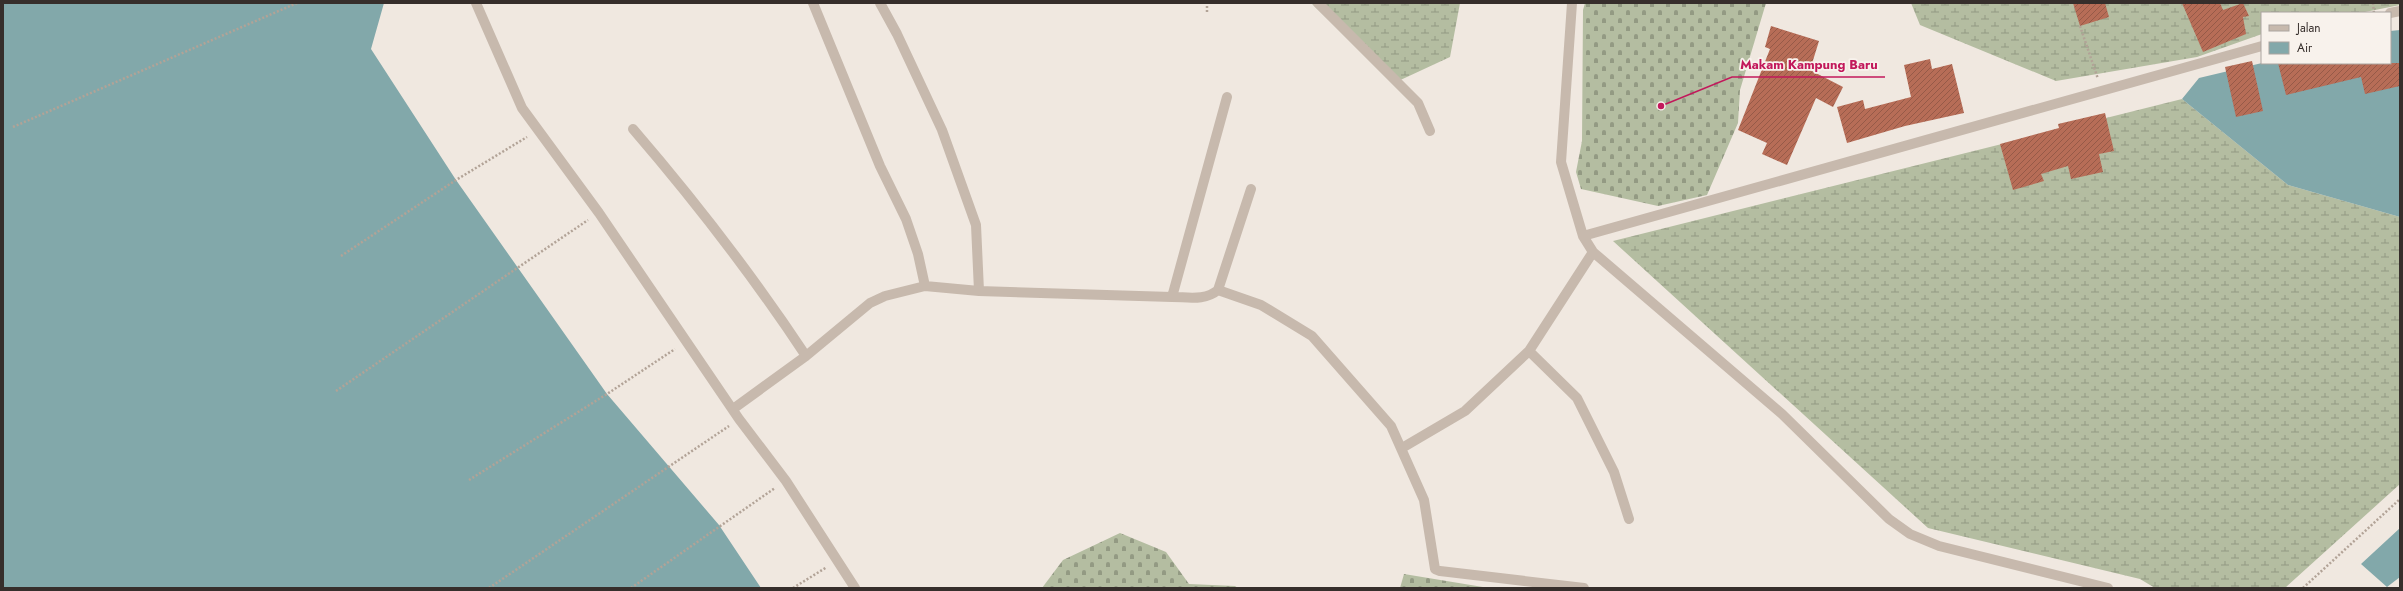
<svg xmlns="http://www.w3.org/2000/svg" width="2403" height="591" font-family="Jost,sans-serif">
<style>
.wetland{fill:url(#wetland-marsh)}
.cemetery{fill:url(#cemetery-stones)}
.water{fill:#82a8aa}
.building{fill:url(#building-hatch)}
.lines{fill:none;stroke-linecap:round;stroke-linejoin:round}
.path{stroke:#b2a397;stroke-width:2.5;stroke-dasharray:2 2;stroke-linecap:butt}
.minor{stroke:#c7b9ad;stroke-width:10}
.leader{fill:none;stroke:#c2185b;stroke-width:1.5}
.callout-dot{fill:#c2185b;stroke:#f8f2ec;stroke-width:1.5}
.callout-label{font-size:13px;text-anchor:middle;font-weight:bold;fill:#c2185b;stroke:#f8f2ec;stroke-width:3.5;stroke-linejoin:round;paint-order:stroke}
</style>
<defs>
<pattern id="wetland-marsh" width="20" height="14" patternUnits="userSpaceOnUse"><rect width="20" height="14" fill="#b4bda1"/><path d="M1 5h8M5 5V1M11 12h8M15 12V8" fill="none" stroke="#939a83"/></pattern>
<pattern id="cemetery-stones" width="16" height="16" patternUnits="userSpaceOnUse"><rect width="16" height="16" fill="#b4bda1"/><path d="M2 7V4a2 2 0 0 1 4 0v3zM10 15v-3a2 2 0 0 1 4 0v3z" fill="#939a83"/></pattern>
<pattern id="building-hatch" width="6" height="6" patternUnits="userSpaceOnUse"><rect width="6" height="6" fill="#b76d57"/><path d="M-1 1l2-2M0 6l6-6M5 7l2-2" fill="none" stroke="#965a48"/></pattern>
</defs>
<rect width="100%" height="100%" fill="#f0e8e0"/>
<path class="wetland" d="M1311,3H1460L1450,57L1394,83Z
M1911,3H2400V5L2360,13H2262V34L2197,57L2056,81L1920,25Z
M2182,99L2288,185L2400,217V484L2285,588H2155L2140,579L1928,528L1613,241Z"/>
<path class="cemetery" d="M1585,3H1766L1740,90L1738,123L1707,195L1658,206L1581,189L1576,172L1582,141L1583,10Z
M1120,533L1166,552L1189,584L1235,586L1238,588H1042L1063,560Z
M1404,574L1489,588H1400Z"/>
<path class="water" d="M3,3H384L371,49L456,180L607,394L719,525L761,588H3Z
M2400,30V217L2288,185L2182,99L2199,78L2262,63H2390V31Z
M2400,528V577L2387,587L2361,564Z"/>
<path class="building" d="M2073,3H2105L2109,17L2080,26Z
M2182,3H2220L2223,10L2243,3L2249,16L2243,17L2246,34L2203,52Z
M1771,26L1819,41L1810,70L1843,87L1833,107L1816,98L1787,165L1762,154L1767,143L1738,130L1770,49L1765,47Z
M1930,59L1932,69L1952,64L1964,113L1905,126L1847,143L1837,107L1863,100L1865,109L1911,97L1904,65Z
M2252,61L2263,111L2236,117L2225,67Z
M2278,63H2400V86L2365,94L2361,77L2286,95Z
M2105,113L2114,151L2099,154L2103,172L2071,179L2068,166L2041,174L2044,181L2013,190L2000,144L2059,128L2058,124Z"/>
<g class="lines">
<path class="path" d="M2373,3L2374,13
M1207,12V3
M2080,26L2098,79
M13,127L297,3
M341,256L456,180L527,137
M336,391L588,220
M469,480L607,394L675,349
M489,588L729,426
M631,588L775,488
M793,588L827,567
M2303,588L2400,499"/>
<path class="minor" d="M476,3L522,108L599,213L739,419L786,481L855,588
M813,3L880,166L906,219L918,254L925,286
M880,3L897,34L942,130L976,225L979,291
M1318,3L1418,103L1430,131
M1572,3L1561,162L1583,236L1593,252L1782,414L1889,519L1910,534L1939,546L2108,588
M2390,13L2400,11
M633,129C695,201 753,276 806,356
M1583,236L2262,46
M1218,290L1261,305L1312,336L1391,426L1424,500L1435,569L1440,571L1584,588
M1172,297L1227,97
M1529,351L1577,398L1614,472L1629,519
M733,409L806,356L870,303L885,296L925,286L979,291L1172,297C1188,297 1205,301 1218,290L1251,189
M1402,448L1465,411L1529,351L1593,252"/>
</g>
<path class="leader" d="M1661 106L1732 77H1885"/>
<circle class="callout-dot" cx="1661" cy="106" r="4"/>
<g class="callout-label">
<text x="1809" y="69">Makam Kampung Baru</text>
</g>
<rect width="2403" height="591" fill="none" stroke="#362e2b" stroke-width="8"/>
<rect x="2261" y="12" width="130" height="52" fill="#f8f2ec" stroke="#aaa49f"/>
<rect x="2269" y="25" width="20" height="6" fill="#c7b9ad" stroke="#aaa49f"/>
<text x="2297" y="32" font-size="12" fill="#362e2b">Jalan</text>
<rect x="2269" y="42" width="20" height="12" fill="#82a8aa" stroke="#aaa49f"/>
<text x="2297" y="52" font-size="12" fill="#362e2b">Air</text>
</svg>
